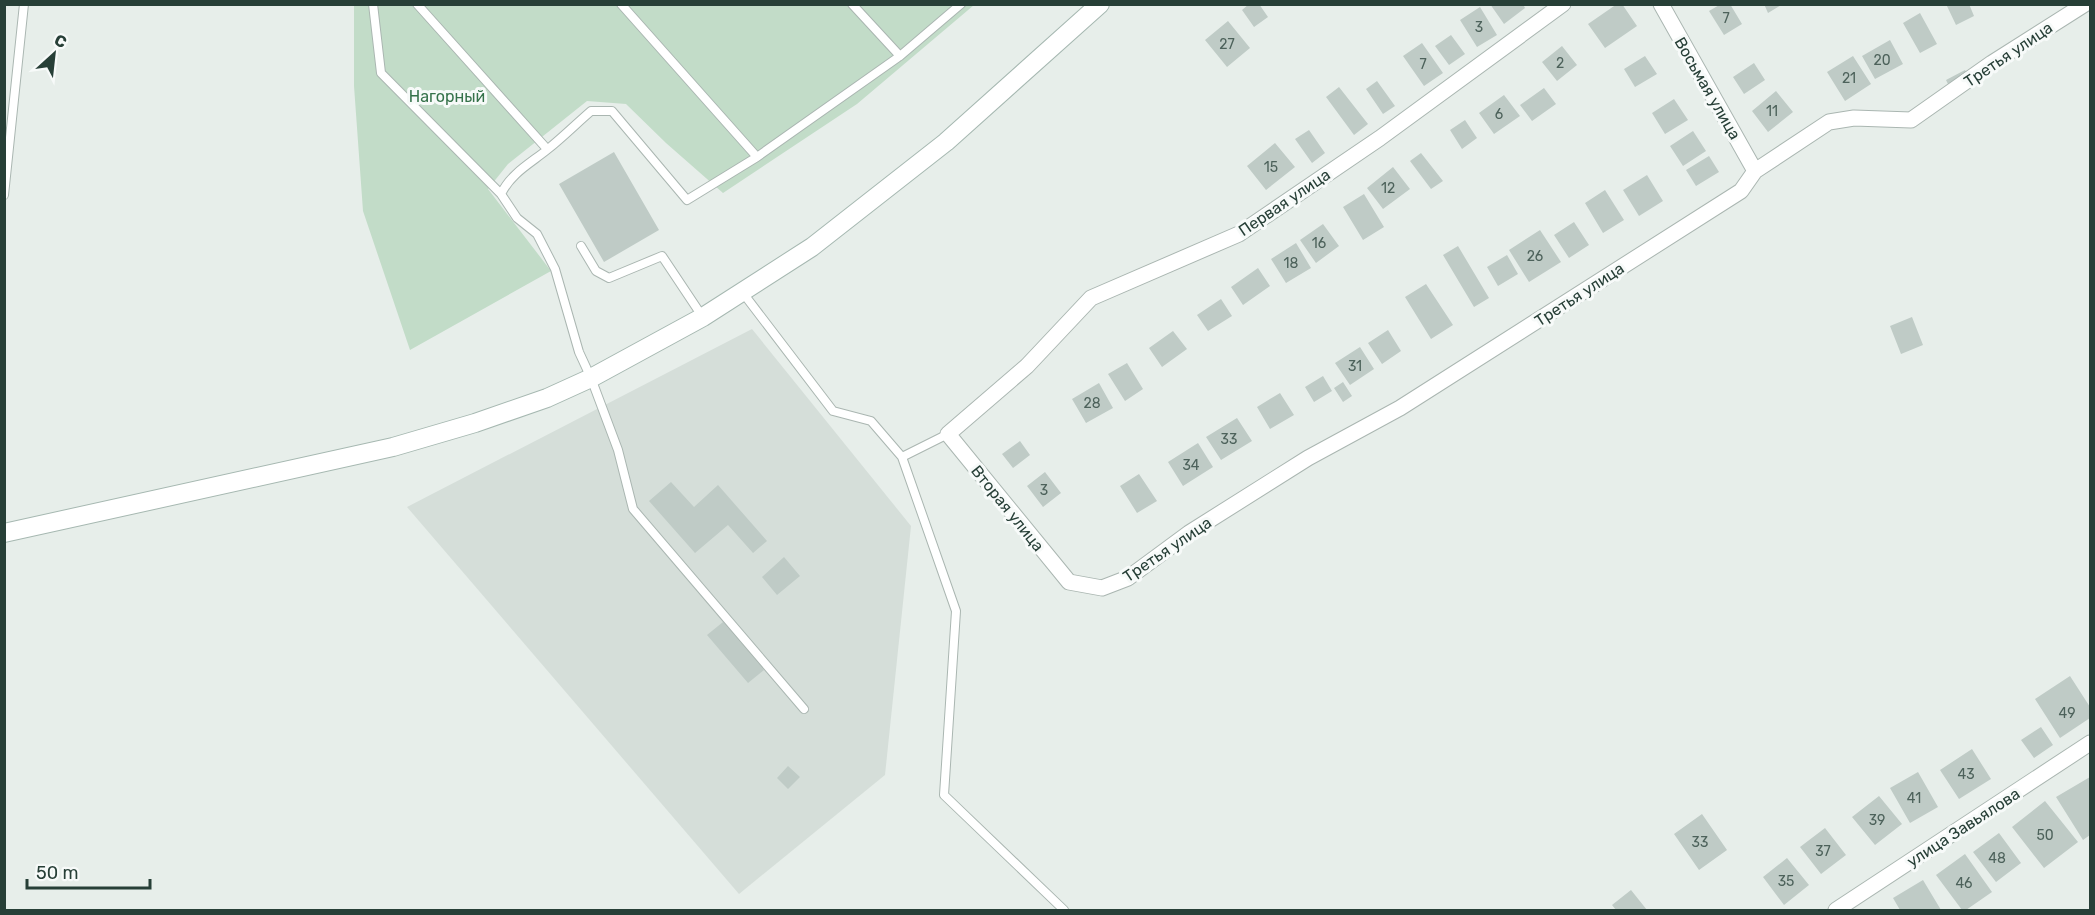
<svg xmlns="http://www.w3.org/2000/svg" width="2095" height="915" font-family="Rubik,sans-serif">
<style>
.built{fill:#d5ded9}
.green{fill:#c2dcc8}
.building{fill:#bfcbc6}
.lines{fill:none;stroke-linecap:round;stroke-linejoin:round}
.service-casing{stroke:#aab6b1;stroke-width:10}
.minor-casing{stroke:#aab6b1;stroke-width:17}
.secondary-casing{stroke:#a6b8b1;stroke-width:20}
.service{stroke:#fff;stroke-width:8}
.minor{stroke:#fff;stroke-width:15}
.secondary{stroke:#fff;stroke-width:18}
.labels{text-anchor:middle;stroke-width:6;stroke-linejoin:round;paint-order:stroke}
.number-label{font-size:14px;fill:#4d625b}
.street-label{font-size:16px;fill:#273f37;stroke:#f7faf9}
.park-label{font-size:16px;fill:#35724a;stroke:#f7faf9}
</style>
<rect width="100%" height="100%" fill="#e7eeea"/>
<path class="built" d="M752,329L911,526L885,775L739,894L407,507Z"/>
<path class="green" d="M354,5H974L857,104L723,193L666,143L626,104L587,101L508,164L488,189L551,271L410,350L363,211L354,86Z"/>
<path class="building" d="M1249,4H1259L1268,17L1254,27L1242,10Z
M1490,4H1523L1525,8L1504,24Z
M1617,4H1622L1637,26L1605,48L1588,24Z
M1721,4H1730L1742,24L1724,35L1709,11Z
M1764,4H1783L1768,13Z
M1946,4H1969L1974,16L1956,25Z
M1480,7L1497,35L1477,47L1460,20Z
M1920,13L1937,44L1920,53L1903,23Z
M1228,21L1250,48L1227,67L1205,40Z
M1451,35L1465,54L1449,65L1435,46Z
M1890,40L1903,64L1875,79L1862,56Z
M1422,43L1443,73L1424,86L1403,56Z
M1562,46L1577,65L1557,81L1542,62Z
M1645,56L1657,74L1635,87L1624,69Z
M1853,56L1871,84L1845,101L1827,72Z
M1754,63L1765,80L1744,94L1733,77Z
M1965,70L1971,79L1951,90L1946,80Z
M1377,81L1395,106L1383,114L1366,89Z
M1339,87L1368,124L1354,135L1326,97Z
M1544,88L1556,104L1532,121L1520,105Z
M1776,91L1793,112L1768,132L1752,111Z
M1504,95L1520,116L1494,134L1479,113Z
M1674,99L1688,120L1665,134L1652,113Z
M1465,120L1477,138L1462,149L1450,130Z
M1309,130L1325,153L1312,163L1295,139Z
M1693,131L1706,151L1683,166L1670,146Z
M1275,143L1295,167L1266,190L1247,166Z
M614,152L659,230L604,262L559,184Z
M1421,153L1443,181L1431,189L1410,161Z
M1709,156L1719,172L1696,186L1686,170Z
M1393,167L1410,189L1383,209L1367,188Z
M1647,175L1663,201L1639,216L1623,190Z
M1605,190L1624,220L1603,233L1585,203Z
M1364,194L1384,227L1363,240L1343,207Z
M1574,222L1589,245L1569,258L1554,235Z
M1323,224L1339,246L1316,263L1300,240Z
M1540,230L1561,262L1529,282L1509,250Z
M1296,243L1311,268L1286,283L1271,259Z
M1458,246L1489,298L1474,307L1443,255Z
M1507,255L1518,274L1498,286L1487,267Z
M1258,268L1270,286L1243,305L1231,287Z
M1426,284L1453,325L1431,339L1405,297Z
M1221,299L1232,316L1208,331L1197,315Z
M1912,317L1923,345L1901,354L1890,326Z
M1388,330L1401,351L1382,364L1368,343Z
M1173,331L1187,349L1162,367L1149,348Z
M1360,347L1374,369L1350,385L1335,363Z
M1127,363L1143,389L1125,401L1108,374Z
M1323,376L1332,391L1314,402L1305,387Z
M1343,382L1352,396L1343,402L1334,388Z
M1099,383L1113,408L1086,423L1072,399Z
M1280,393L1294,415L1270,429L1257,407Z
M1237,418L1252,441L1221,460L1206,437Z
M1020,441L1030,455L1013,468L1002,454Z
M1198,443L1213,467L1183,486L1168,462Z
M1045,472L1061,493L1043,507L1027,486Z
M1139,474L1157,501L1137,513L1120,486Z
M671,482L694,507L718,485L767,541L753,553L728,525L695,553L649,501Z
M784,557L800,576L777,595L762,577Z
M723,622L764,670L748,683L707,635Z
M2070,676L2090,707V718L2060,738L2035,699Z
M2041,727L2053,745L2034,758L2021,740Z
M1972,749L1991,779L1959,799L1940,770Z
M788,766L800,777L788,789L777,778Z
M1918,772L1938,807L1910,823L1890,788Z
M2090,777V835L2083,840L2056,797Z
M1879,796L1902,824L1875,845L1852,817Z
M2045,801L2078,842L2044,868L2012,827Z
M1702,814L1727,850L1699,870L1674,834Z
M1825,828L1846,855L1821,874L1800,847Z
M1999,833L2021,863L1996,882L1973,852Z
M1965,854L1992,892L1966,910H1962L1936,875Z
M1787,858L1809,885L1784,905L1763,877Z
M1923,880L1941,910H1900L1893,898Z
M1631,890L1647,910H1616L1612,905Z"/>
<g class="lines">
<defs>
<path id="service" d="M373,4L381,73L501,194
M417,4L547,149
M621,4L757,157
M852,4L900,56
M4,195L24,4
M581,246L596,271L609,278L662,256L702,316
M743,293L833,411L871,421L902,457L948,434
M902,457L956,611L944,795L1064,910
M804,709L633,509L618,450L591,378L579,352L555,269L537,234L517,218L501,194C511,173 531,163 548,149C563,137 576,124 591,111H612L687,200L757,157L900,56L961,4"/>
<path id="minor" d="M1563,4L1380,138L1239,234L1091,298L1027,366L948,434L1069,582L1102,588L1128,578L1189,533L1308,458L1400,408L1741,191L1755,171L1829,122L1854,118L1911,120L1992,63L2085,4
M1661,4L1755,171
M1836,910L2090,743"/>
<path id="secondary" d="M4,533L393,447L475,423L547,398L591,378L703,317L812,247L946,142L1100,4"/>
</defs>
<use href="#service" class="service-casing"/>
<use href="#minor" class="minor-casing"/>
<use href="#secondary" class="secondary-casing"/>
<use href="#service" class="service"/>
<use href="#minor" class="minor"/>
<use href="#secondary" class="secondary"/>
</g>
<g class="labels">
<g class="number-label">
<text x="1726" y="23">7</text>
<text x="1479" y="32">3</text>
<text x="1227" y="49">27</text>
<text x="1882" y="65">20</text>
<text x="1560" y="68">2</text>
<text x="1423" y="69">7</text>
<text x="1849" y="83">21</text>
<text x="1772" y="116">11</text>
<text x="1499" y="119">6</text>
<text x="1271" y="172">15</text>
<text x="1388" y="193">12</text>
<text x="1319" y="248">16</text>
<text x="1535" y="261">26</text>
<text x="1291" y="268">18</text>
<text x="1355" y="371">31</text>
<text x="1092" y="408">28</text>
<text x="1229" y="444">33</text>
<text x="1191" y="470">34</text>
<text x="1044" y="495">3</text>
<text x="2067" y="718">49</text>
<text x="1966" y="779">43</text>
<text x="1914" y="803">41</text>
<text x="1877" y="825">39</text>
<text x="2045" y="840">50</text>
<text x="1700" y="847">33</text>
<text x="1823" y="856">37</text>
<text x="1997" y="863">48</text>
<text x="1786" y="886">35</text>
<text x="1964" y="888">46</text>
</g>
<g class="street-label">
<text transform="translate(2008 54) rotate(-34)" y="6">Третья улица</text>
<text transform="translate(1708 88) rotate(60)" y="6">Восьмая улица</text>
<text transform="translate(1284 202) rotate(-34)" y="6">Первая улица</text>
<text transform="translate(1579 294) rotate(-33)" y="6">Третья улица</text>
<text transform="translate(1008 508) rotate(51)" y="6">Вторая улица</text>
<text transform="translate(1167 549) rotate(-34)" y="6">Третья улица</text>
<text transform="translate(1963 827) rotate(-33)" y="6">улица Завьялова</text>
</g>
<g class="park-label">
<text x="447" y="102">Нагорный</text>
</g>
</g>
<rect width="2095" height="915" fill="none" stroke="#273f37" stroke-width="12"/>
<g transform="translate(54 54) rotate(27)" stroke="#f7faf9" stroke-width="4.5" paint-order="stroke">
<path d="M0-4.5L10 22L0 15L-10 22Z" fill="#273f37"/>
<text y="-9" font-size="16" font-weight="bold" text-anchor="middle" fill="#273f37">С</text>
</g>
<path d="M27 879v9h123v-9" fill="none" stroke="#273f37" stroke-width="3"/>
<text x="36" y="879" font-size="18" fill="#273f37" stroke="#f7faf9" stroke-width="4.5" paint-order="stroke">50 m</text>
</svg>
